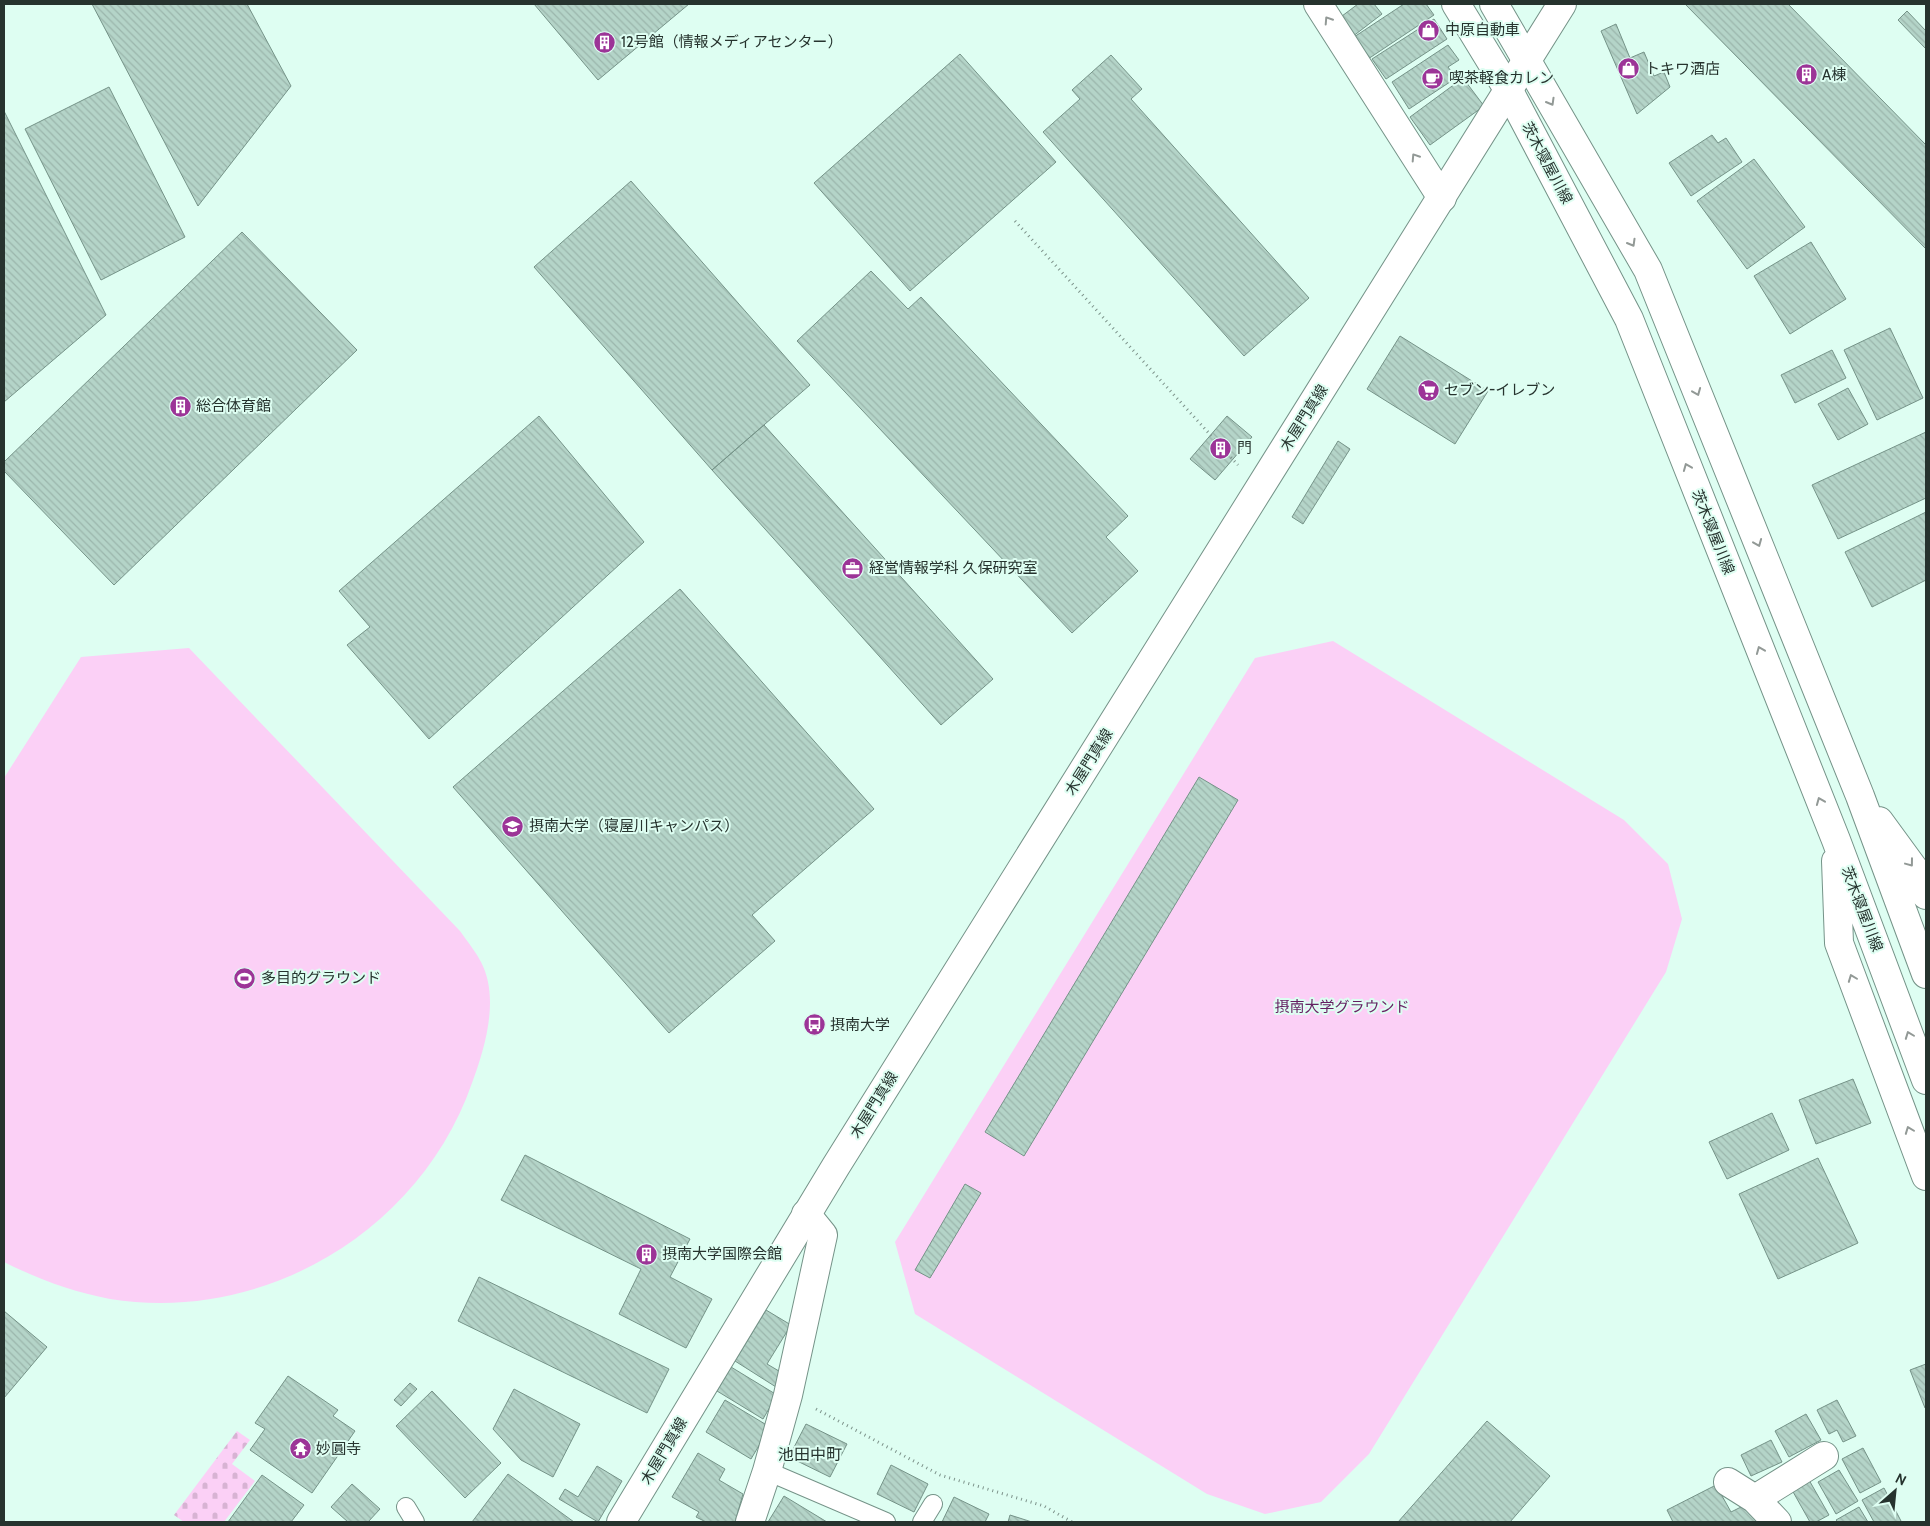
<svg xmlns="http://www.w3.org/2000/svg" width="1930" height="1526" font-family="Cabin,'Noto Sans JP',sans-serif">
<style>
.cemetery{fill:url(#cemetery-stones)}
.park{fill:#fbd0f6}
.building{fill:url(#building-back-hatch);stroke:#759388}
.lines{fill:none;stroke-linecap:round;stroke-linejoin:round}
.service-casing{stroke:#759388;stroke-width:20}
.minor-casing{stroke:#759388;stroke-width:30}
.secondary-casing{stroke:#759388;stroke-width:30}
.primary-casing{stroke:#759388;stroke-width:30}
.path{stroke:#7d938b;stroke-width:3;stroke-dasharray:1 4;stroke-linecap:butt}
.service{stroke:#fff;stroke-width:18}
.minor{stroke:#fff;stroke-width:28}
.secondary{stroke:#fff;stroke-width:28}
.primary{stroke:#fff;stroke-width:28}
.oneway{stroke:#929996}
.labels{text-anchor:middle;stroke-width:4;stroke-linejoin:round;paint-order:stroke}
.poi-label{font-size:15px;fill:#26332e;stroke:#defef2;text-anchor:start}
.street-label{font-size:15px;fill:#26332e;stroke:#defef2}
.park-label{font-size:15px;fill:#651f62;stroke:#defef2}
.neighbourhood-label{font-size:16px;fill:#26332e;stroke:#defef2}
</style>
<defs>
<pattern id="cemetery-stones" width="16" height="16" patternUnits="userSpaceOnUse" patternTransform="scale(1.25)"><rect width="16" height="16" fill="#fbd0f6"/><path d="M2 7V4a2 2 0 0 1 4 0v3zM10 15v-3a2 2 0 0 1 4 0v3z" fill="#d7b3d3"/></pattern>
<pattern id="building-back-hatch" width="6" height="6" patternUnits="userSpaceOnUse" patternTransform="scale(1.25)"><rect width="6" height="6" fill="#b4d4c8"/><path d="M-1 5l2 2M0 0l6 6M5-1l2 2" fill="none" stroke="#9bb6ac"/></pattern>
</defs>
<rect width="100%" height="100%" fill="#defef2"/>
<path class="cemetery" d="M237,1431L250,1440L232,1464L255,1481L224,1522H184L174,1515Z"/>
<path class="park" d="M1333,641L1624,820L1668,864L1682,919L1666,972L1369,1454L1321,1502L1265,1514L1207,1494L915,1314L895,1242L1255,658Z
M189,648L460,931C467,941 476,952 481,962C500,998 485,1048 472,1083C421,1230 265,1324 110,1299C73,1292 38,1279 4,1262V778L81,657Z"/>
<path class="building" d="M92,4H247L291,86L198,206Z
M534,4H689L598,80Z
M1358,4H1374L1382,14L1352,37L1338,19Z
M1404,4H1426L1434,15L1365,61L1351,39Z
M1685,4H1788L1926,145V249Z
M1907,11L1926,31V49L1898,20Z
M1434,19L1447,39L1386,79L1372,59Z
M1616,24L1630,58L1644,52L1654,76L1664,72L1670,87L1637,114L1601,31Z
M1448,45L1459,60L1448,67L1456,78L1409,109L1392,82Z
M960,54L1056,162L910,291L814,183Z
M1111,55L1142,89L1131,99L1309,298L1244,356L1043,132L1080,99L1072,90Z
M1463,78L1484,106L1430,145L1410,117Z
M109,87L185,237L101,280L25,129Z
M4,111L106,315L4,402Z
M1712,135L1718,143L1726,138L1742,162L1691,196L1669,163Z
M1754,159L1805,227L1747,269L1697,201Z
M631,181L810,385L712,470L534,267Z
M242,232L357,350L114,585L4,471V462Z
M1811,242L1846,299L1790,334L1754,276Z
M871,271L908,309L921,297L1128,516L1106,537L1138,571L1072,633L797,341Z
M1890,328L1923,398L1877,420L1844,350Z
M1400,336L1488,391L1455,444L1367,389Z
M1832,350L1846,378L1795,403L1781,375Z
M1848,388L1868,424L1838,440L1818,404Z
M539,416L644,542L429,739L347,645L370,627L339,591Z
M1227,416L1252,437L1215,480L1190,459Z
M764,425L993,679L941,725L712,470Z
M1926,432V498L1838,539L1812,485Z
M1338,441L1350,449L1303,524L1292,517Z
M1926,512V580L1872,607L1845,552Z
M680,589L874,809L752,915L775,941L669,1033L453,787Z
M1199,777L1238,800L1024,1156L985,1132Z
M1853,1079L1871,1123L1816,1144L1799,1100Z
M1772,1113L1789,1150L1727,1179L1709,1142Z
M525,1155L690,1239L670,1277L712,1299L686,1348L619,1314L641,1269L501,1200Z
M1818,1158L1858,1243L1778,1279L1739,1194Z
M965,1184L981,1193L930,1278L915,1270Z
M479,1277L669,1369L647,1413L458,1321Z
M766,1310L791,1325L767,1364L784,1374L776,1387L735,1361Z
M4,1311L47,1347L4,1398Z
M1926,1364V1408H1925L1910,1370Z
M731,1367L777,1395L763,1419L717,1391Z
M288,1376L338,1410L333,1416L355,1431L312,1493L250,1450L265,1429L255,1423Z
M410,1383L417,1389L401,1406L394,1400Z
M514,1389L580,1424L553,1477L521,1460L493,1429Z
M432,1391L501,1463L465,1498L396,1426Z
M725,1400L770,1427L751,1459L706,1432Z
M1837,1400L1856,1436L1843,1442L1837,1430L1829,1434L1817,1410Z
M1806,1414L1821,1440L1789,1457L1775,1431Z
M1487,1421L1550,1476L1510,1522H1398Z
M806,1424L847,1444L830,1477L789,1457Z
M1771,1440L1782,1462L1751,1476L1741,1455Z
M1863,1448L1881,1482L1860,1493L1842,1459Z
M698,1453L725,1469L719,1480L743,1494L735,1522H706L696,1517L699,1512L672,1497Z
M891,1465L928,1484L914,1512L877,1494Z
M597,1466L622,1481L598,1522L559,1499L565,1489L578,1497Z
M1839,1470L1858,1501L1836,1514L1818,1482Z
M508,1474L574,1522H472Z
M262,1475L304,1505L291,1522H228Z
M1809,1480L1829,1515L1816,1522H1810L1792,1490Z
M352,1484L380,1509L368,1522H348L331,1507Z
M1716,1485L1731,1512L1745,1505L1764,1522H1673L1667,1510Z
M1884,1488L1901,1521L1899,1522H1874L1862,1500Z
M784,1496L827,1522H768Z
M954,1497L989,1514L985,1522H942Z
M1859,1507L1868,1522H1838L1836,1520Z
M1010,1515L1032,1522H1008Z"/>
<g class="lines">
<defs>
<path id="service" d="M767,1471L886,1522
M406,1507L415,1522
M922,1522L933,1504"/>
<path id="minor" d="M1318,4L1442,198
M1728,1482L1755,1499L1777,1522
M1755,1499L1824,1456
M750,1522L767,1471L788,1395L823,1235L806,1214"/>
<path id="secondary" d="M621,1522L836,1166L1562,4"/>
<path id="primary" d="M1456,4L1509,91L1629,319L1836,840L1926,1080
M1494,4L1648,270L1860,796L1926,974
M1879,821L1917,873L1926,895
M1836,861L1839,943L1926,1176"/>
</defs>
<use href="#service" class="service-casing"/>
<use href="#minor" class="minor-casing"/>
<use href="#secondary" class="secondary-casing"/>
<use href="#primary" class="primary-casing"/>
<path class="path" d="M1015,221L1238,465
M816,1409L940,1475L1044,1506L1072,1522"/>
<use href="#service" class="service"/>
<use href="#minor" class="minor"/>
<use href="#secondary" class="secondary"/>
<use href="#primary" class="primary"/>
</g>
<defs><path id="oneway-chevron" d="M-2-3.5L2.5 0L-2 3.5" fill="none" stroke-width="1.6" stroke-linecap="round" stroke-linejoin="round" transform="scale(1.25)"/></defs>
<g class="oneway">
<use href="#oneway-chevron" transform="translate(1328 20) rotate(-123)"/>
<use href="#oneway-chevron" transform="translate(1551 102) rotate(60)"/>
<use href="#oneway-chevron" transform="translate(1415 157) rotate(-123)"/>
<use href="#oneway-chevron" transform="translate(1632 243) rotate(60)"/>
<use href="#oneway-chevron" transform="translate(1697 392) rotate(68)"/>
<use href="#oneway-chevron" transform="translate(1687 467) rotate(-112)"/>
<use href="#oneway-chevron" transform="translate(1758 543) rotate(68)"/>
<use href="#oneway-chevron" transform="translate(1760 650) rotate(-112)"/>
<use href="#oneway-chevron" transform="translate(1820 801) rotate(-112)"/>
<use href="#oneway-chevron" transform="translate(1910 863) rotate(53)"/>
<use href="#oneway-chevron" transform="translate(1852 978) rotate(-111)"/>
<use href="#oneway-chevron" transform="translate(1909 1035) rotate(-111)"/>
<use href="#oneway-chevron" transform="translate(1909 1130) rotate(-111)"/>
</g>
<defs>
<symbol id="shop-disc" viewBox="-11 -11 22 22"><circle r="9.5" fill="#9c3497" stroke="#defef2"/><path d="M-5-2.5h2.3a2.7 3.5 0 0 1 5.4 0H5L5.5 6h-11ZM-1.5-2.5h3a1.5 2.3 0 0 0-3 0Z" fill="#fff"/></symbol>
<symbol id="building-disc" viewBox="-11 -11 22 22"><circle r="9.5" fill="#9c3497" stroke="#defef2"/><path d="M-4-6H4V6H1V3H-1V6H-4ZM-2.5-4.3h1.7v1.8h-1.7ZM.8-4.3h1.7v1.8H.8ZM-2.5-1h1.7V.8h-1.7ZM.8-1h1.7V.8H.8Z" fill="#fff"/></symbol>
<symbol id="cafe-disc" viewBox="-11 -11 22 22"><circle r="9.5" fill="#9c3497" stroke="#defef2"/><path d="M-5.5-4.5H6V0H3Q3 3.5 0 3.5H-2.5Q-5.5 3.5-5.5 0ZM3-3.2v2h1.7v-2ZM-6 4.5H4V6H-6Z" fill="#fff"/></symbol>
<symbol id="supermarket-disc" viewBox="-11 -11 22 22"><circle r="9.5" fill="#9c3497" stroke="#defef2"/><path d="M-6-5.5h2.5l.6 2H6L4.5 2H-2.5L-4.4-4H-6ZM-1.5 3.2a1.3 1.3 0 1 0 .1 0ZM3 3.2a1.3 1.3 0 1 0 .1 0Z" fill="#fff"/></symbol>
<symbol id="office-disc" viewBox="-11 -11 22 22"><circle r="9.5" fill="#9c3497" stroke="#defef2"/><path d="M-6-3h4V-5.5h4V-3h4V5H-6ZM-1-4.5V-3h2v-1.5ZM-6 0V1H6V0Z" fill="#fff"/></symbol>
<symbol id="university-disc" viewBox="-11 -11 22 22"><circle r="9.5" fill="#9c3497" stroke="#defef2"/><path d="M0-5L7-2L0 1L-7-2ZM-4 1L0 2.5L4 1V4Q0 6-4 4Z" fill="#fff"/></symbol>
<symbol id="stadium-disc" viewBox="-11 -11 22 22"><circle r="9.5" fill="#9c3497" stroke="#defef2"/><path d="M0-5a6.5 5 0 1 0 0 10a6.5 5 0 1 0 0-10ZM-3.5-1.8h7v3.6h-7Z" fill="#fff"/></symbol>
<symbol id="bus-disc" viewBox="-11 -11 22 22"><circle r="9.5" fill="#9c3497" stroke="#defef2"/><path d="M-5-6H5V4H4V6H2V4H-2V6H-4V4H-5ZM-3.5-4V0h7V-4ZM-3.5 1.2v1.5H-2V1.2ZM2 1.2v1.5H3.5V1.2Z" fill="#fff"/></symbol>
<symbol id="temple-disc" viewBox="-11 -11 22 22"><circle r="9.5" fill="#9c3497" stroke="#defef2"/><path d="M0-6L5-2H3V0L6.5 2.5H4V6H1.5V3h-3V6H-4V2.5H-6.5L-3 0V-2H-5Z" fill="#fff"/></symbol>
</defs>
<g fill-rule="evenodd">
<use href="#shop-disc" x="1416" y="18" width="25" height="25"/>
<use href="#building-disc" x="592" y="30" width="25" height="25"/>
<use href="#shop-disc" x="1616" y="56" width="25" height="25"/>
<use href="#building-disc" x="1794" y="62" width="25" height="25"/>
<use href="#cafe-disc" x="1420" y="66" width="25" height="25"/>
<use href="#supermarket-disc" x="1416" y="378" width="25" height="25"/>
<use href="#building-disc" x="168" y="394" width="25" height="25"/>
<use href="#building-disc" x="1208" y="436" width="25" height="25"/>
<use href="#office-disc" x="840" y="556" width="25" height="25"/>
<use href="#university-disc" x="500" y="814" width="25" height="25"/>
<use href="#stadium-disc" x="232" y="966" width="25" height="25"/>
<use href="#bus-disc" x="802" y="1012" width="25" height="25"/>
<use href="#building-disc" x="634" y="1242" width="25" height="25"/>
<use href="#temple-disc" x="288" y="1436" width="25" height="25"/>
</g>
<g class="labels">
<g class="poi-label">
<text x="1445" y="35">中原自動車</text>
<text x="621" y="47">12号館（情報メディアセンター）</text>
<text x="1645" y="74">トキワ酒店</text>
<text x="1822" y="80">A棟</text>
<text x="1449" y="83">喫茶軽食カレン</text>
<text x="1444" y="395">セブン-イレブン</text>
<text x="196" y="411">総合体育館</text>
<text x="1237" y="453">門</text>
<text x="869" y="573">経営情報学科 久保研究室</text>
<text x="529" y="831">摂南大学（寝屋川キャンパス）</text>
<text x="261" y="983">多目的グラウンド</text>
<text x="830" y="1030">摂南大学</text>
<text x="662" y="1259">摂南大学国際会館</text>
<text x="316" y="1454">妙圓寺</text>
</g>
<g class="street-label">
<text transform="translate(1547 163) rotate(62)" y="5">茨木寝屋川線</text>
<text transform="translate(1304 418) rotate(-58)" y="5">木屋門真線</text>
<text transform="translate(1713 532) rotate(68)" y="5">茨木寝屋川線</text>
<text transform="translate(1089 762) rotate(-58)" y="5">木屋門真線</text>
<text transform="translate(1862 909) rotate(69)" y="5">茨木寝屋川線</text>
<text transform="translate(874 1105) rotate(-58)" y="5">木屋門真線</text>
<text transform="translate(664 1451) rotate(-59)" y="5">木屋門真線</text>
</g>
<g class="park-label">
<text x="1342" y="1012">摂南大学グラウンド</text>
</g>
<g class="neighbourhood-label">
<text x="810" y="1460">池田中町</text>
</g>
</g>
<rect width="1930" height="1526" fill="none" stroke="#26332e" stroke-width="10"/>
<g transform="translate(1895 1491) rotate(27)" stroke="#defef2" stroke-width="4" paint-order="stroke">
<path d="M0-4L9 19L0 12L-9 19Z" fill="#26332e"/>
<text y="-8" font-size="14" font-weight="bold" text-anchor="middle" fill="#26332e">N</text>
</g>
</svg>
